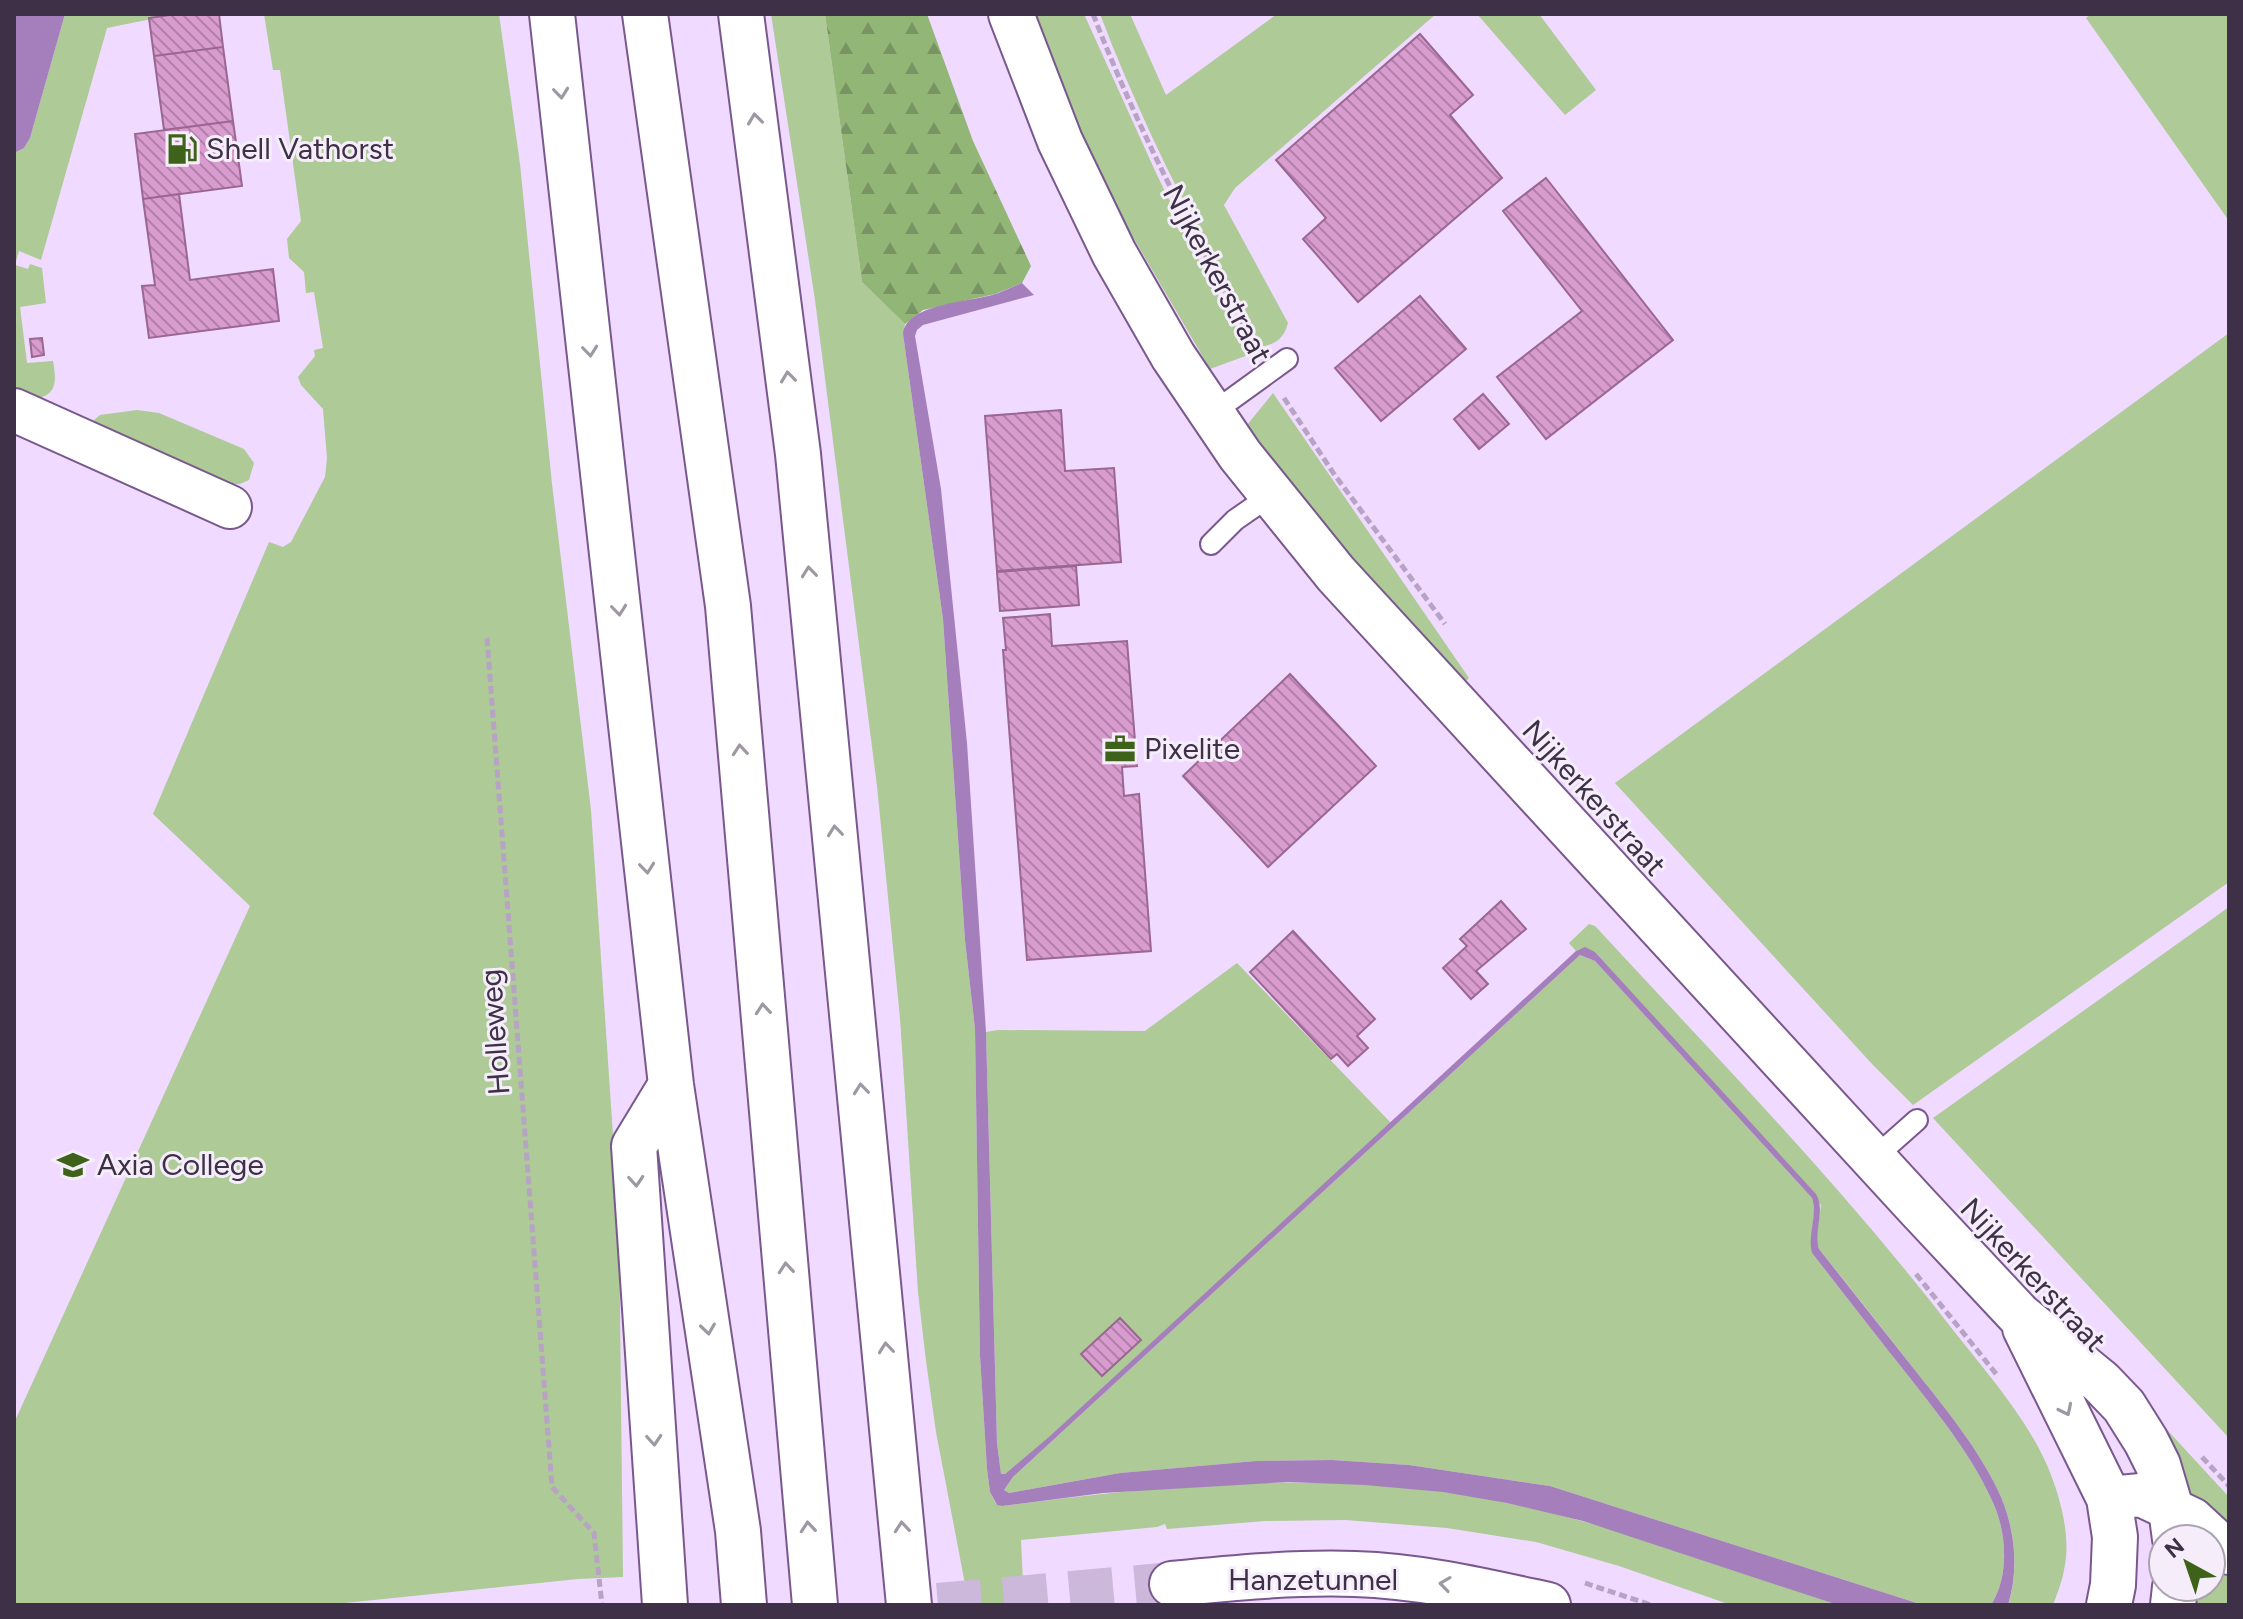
<svg xmlns="http://www.w3.org/2000/svg" width="2243" height="1619" font-family="Figtree,sans-serif">
<style>
.grass{fill:#adca97}
.forest{fill:url(#forest-firs)}
.water{fill:#a57fbc}
.building{fill:url(#building-back-hatch);stroke:#9a6692;stroke-width:2}
.lines{fill:none;stroke-linecap:round;stroke-linejoin:round}
.secondary-tunnel{stroke:#ccb8da;stroke-width:44;stroke-dasharray:44 22;stroke-linecap:butt}
.lane-casing{stroke:#79588d;stroke-width:24}
.street-casing{stroke:#79588d;stroke-width:46}
.secondary-casing{stroke:#79588d;stroke-width:48}
.highway-casing{stroke:#79588d;stroke-width:48}
.path{stroke:#b7a4c4;stroke-width:5;stroke-dasharray:8 4;stroke-linecap:butt}
.lane{stroke:#fff;stroke-width:20}
.street{stroke:#fff;stroke-width:42}
.secondary{stroke:#fff;stroke-width:44}
.highway{stroke:#fff;stroke-width:44}
.oneway{stroke:#9e98a3}
.labels{text-anchor:middle;stroke-width:6;stroke-linejoin:round;paint-order:stroke}
.poi-label{font-size:30px;fill:#3e3047;stroke:#f5eefa;text-anchor:start}
.street-label{font-size:30px;fill:#3e3047;stroke:#f5eefa}
</style>
<defs>
<pattern id="forest-firs" width="22" height="20" patternUnits="userSpaceOnUse" patternTransform="scale(2)"><rect width="22" height="20" fill="#92b676"/><path d="M5 1l3.5 6h-7zM16 11l3.5 6h-7z" fill="#799463"/></pattern>
<pattern id="building-back-hatch" width="6" height="6" patternUnits="userSpaceOnUse" patternTransform="scale(2)"><rect width="6" height="6" fill="#d89cce"/><path d="M-1 5l2 2M0 0l6 6M5-1l2 2" fill="none" stroke="#b180a9"/></pattern>
</defs>
<rect width="100%" height="100%" fill="#f0daff"/>
<path class="grass" d="M65,14H176L107,28L41,260L19,251L15,265L28,269L30,264L42,268L46,303L20,307L27,363L53,361C56,378 58,395 37,398L14,390V153L24,148L30,138Z
M264,14H499L520,164L552,484L591,810L619,1224L623,1577L578,1579L325,1605H14V1423L250,906L153,814L269,542L283,547L291,542L325,477L327,458L323,409L301,385L298,377L315,356L314,350L323,348L314,292L306,293L304,272L289,258L287,239L301,221L280,70H273Z
M771,14H825L862,282L905,324L903,334L943,619L965,940L975,1029L980,1356L987,1469L990,1492L996,1504L1002,1506C1169,1484 1342,1468 1508,1503C1621,1527 1729,1568 1838,1605H1731L1619,1566L1536,1542L1447,1528L1346,1520L1265,1521L1167,1529L1165,1524L1157,1527L1021,1540L1024,1605H969L936,1432L926,1361L918,1292L900,1018L877,786L815,300Z
M1035,14H1084L1157,175L1198,258L1251,354L1210,369L1116,208L1085,143Z
M1100,14H1130L1166,95L1277,14H1436L1235,188L1224,205L1288,323C1284,338 1277,343 1262,347C1201,239 1144,130 1100,14Z
M1477,14H1539L1596,90L1565,115Z
M2091,14H2229V221L2086,18Z
M2229,333V882L1913,1105L1873,1065L1615,783Z
M1273,393L1469,678L1462,685L1307,504L1247,425Z
M137,410L159,413L244,449L254,463L249,480L240,484H231L96,426L94,420L100,415Z
M2229,907V1438L1933,1118Z
M1589,924L1595,926C1717,1058 1843,1187 1953,1330C1987,1373 2032,1424 2051,1475C2062,1504 2071,1540 2064,1570C2062,1582 2057,1594 2053,1605H2008C2019,1571 2015,1529 2001,1497C1981,1452 1948,1412 1918,1374C1885,1332 1852,1290 1819,1249L1816,1239L1821,1205L1595,952L1580,949L1576,951L1569,943Z
M1580,955L1595,961L1812,1198C1818,1216 1808,1235 1812,1253C1845,1295 1877,1337 1910,1378C1941,1418 1974,1458 1994,1505C2007,1535 2009,1577 1991,1605H1923L1550,1486L1409,1465L1332,1460L1256,1461L1120,1473L1009,1493L1004,1490L1013,1477Z
M1237,963L1391,1123L1049,1438L1005,1474H1001L997,1443L986,1032L998,1030L1145,1031Z
M2134,1394L2229,1497V1537L2180,1484Z
M2211,1551L2229,1571V1605H2188L2190,1587H2211Z"/>
<path class="forest" d="M825,14H927L973,141L1031,266L1022,283L995,294L923,310L905,324L862,282Z"/>
<path class="water" d="M15,14H65L30,138L24,148L14,153Z
M1022,283L1034,295L923,325L917,330L915,336L941,489L967,743L986,1032L997,1443L1001,1474H1005L1049,1437L1576,951L1585,947L1595,952L1816,1194C1826,1211 1813,1230 1819,1249C1852,1291 1885,1332 1918,1374C1948,1412 1981,1452 2001,1497C2015,1530 2019,1570 2008,1605H1991C2009,1577 2007,1535 1994,1505C1974,1458 1941,1418 1910,1378C1877,1337 1845,1295 1812,1253C1807,1235 1818,1216 1812,1198L1595,961L1580,955L1013,1477L1004,1490L1009,1493L1120,1473L1256,1461L1332,1460L1409,1465L1550,1486L1923,1605H1838L1583,1521L1507,1503L1443,1492L1365,1485L1289,1482L1103,1493L1002,1506L997,1505L990,1492L987,1469L980,1356L975,1029L965,940L943,619L903,334C906,304 968,302 992,295C1002,292 1012,287 1022,283Z"/>
<path class="building" d="M176,14H219L223,47L154,56L149,18Z
M1420,34L1473,95L1450,115L1502,178L1358,302L1303,239L1326,218L1276,160Z
M223,47L233,121L164,130L154,56Z
M233,121L242,186L143,199L135,134Z
M1546,178L1673,340L1546,439L1497,377L1582,311L1503,211Z
M179,194L190,280L273,269L279,321L149,338L142,286L155,285L143,199Z
M1420,296L1466,349L1381,421L1335,368Z
M42,338L44,355L32,357L30,339Z
M1483,394L1509,424L1479,449L1454,419Z
M1061,410L1065,471L1114,468L1121,562L997,571L985,416Z
M1076,566L1079,605L1000,611L997,572Z
M1050,614L1052,646L1127,641L1137,766L1122,767L1124,796L1139,794L1151,951L1027,960L1003,650H1006L1003,618Z
M1290,674L1376,766L1268,867L1183,776Z
M1501,901L1526,929L1476,971L1488,984L1471,999L1443,968L1467,946L1460,939Z
M1293,931L1375,1019L1357,1036L1368,1048L1348,1066L1337,1054L1331,1059L1250,972Z
M1120,1318L1141,1340L1102,1376L1081,1354Z"/>
<g class="lines">
<path class="secondary-tunnel" d="M938,1605L1172,1584"/>
<defs>
<path id="lane" d="M1211,414L1287,359
M1211,544L1235,520L1271,495
M1873,1159L1917,1120"/>
<path id="street" d="M14,410L230,507
M2109,1498L2141,1495L2192,1519L2229,1553"/>
<path id="secondary" d="M1011,14L1060,141L1114,253L1173,356L1240,455L1336,574L1917,1206L2019,1315L2101,1382L2124,1406L2146,1441L2158,1465L2171,1509L2175,1539
M2025,1328L2109,1498L2115,1537L2113,1585L2109,1605
M1172,1584C1232,1578 1294,1572 1355,1574C1421,1576 1484,1591 1548,1605
M2173,1605L2175,1587"/>
<path id="highway" d="M552,14L671,1085L738,1531L744,1605
M645,14L728,606L815,1605
M741,14L798,454L909,1605
M665,1605L634,1146L671,1085"/>
</defs>
<use href="#lane" class="lane-casing"/>
<use href="#street" class="street-casing"/>
<use href="#secondary" class="secondary-casing"/>
<use href="#highway" class="highway-casing"/>
<path class="path" d="M1093,14C1138,130 1195,239 1256,347
M1284,398L1334,474L1445,624
M487,638L552,1487L594,1533L602,1605
M1916,1274L1997,1375
M2202,1457L2229,1486
M1585,1583L1651,1605"/>
<use href="#lane" class="lane"/>
<use href="#street" class="street"/>
<use href="#secondary" class="secondary"/>
<use href="#highway" class="highway"/>
</g>
<defs><path id="oneway-chevron" d="M-2-3.5L2.5 0L-2 3.5" fill="none" stroke-width="1.6" stroke-linecap="round" stroke-linejoin="round" transform="scale(2)"/></defs>
<g class="oneway">
<use href="#oneway-chevron" transform="translate(561 93) rotate(84)"/>
<use href="#oneway-chevron" transform="translate(755 119) rotate(-97)"/>
<use href="#oneway-chevron" transform="translate(590 351) rotate(84)"/>
<use href="#oneway-chevron" transform="translate(788 377) rotate(-97)"/>
<use href="#oneway-chevron" transform="translate(809 572) rotate(-96)"/>
<use href="#oneway-chevron" transform="translate(619 610) rotate(84)"/>
<use href="#oneway-chevron" transform="translate(740 750) rotate(-95)"/>
<use href="#oneway-chevron" transform="translate(835 831) rotate(-96)"/>
<use href="#oneway-chevron" transform="translate(647 868) rotate(84)"/>
<use href="#oneway-chevron" transform="translate(763 1009) rotate(-95)"/>
<use href="#oneway-chevron" transform="translate(861 1089) rotate(-96)"/>
<use href="#oneway-chevron" transform="translate(636 1181) rotate(86)"/>
<use href="#oneway-chevron" transform="translate(786 1268) rotate(-95)"/>
<use href="#oneway-chevron" transform="translate(708 1329) rotate(82)"/>
<use href="#oneway-chevron" transform="translate(886 1348) rotate(-96)"/>
<use href="#oneway-chevron" transform="translate(2066 1410) rotate(64)"/>
<use href="#oneway-chevron" transform="translate(654 1440) rotate(86)"/>
<use href="#oneway-chevron" transform="translate(808 1527) rotate(-95)"/>
<use href="#oneway-chevron" transform="translate(902 1527) rotate(-95)"/>
<use href="#oneway-chevron" transform="translate(1445 1584) rotate(-172)"/>
</g>
<defs>
<symbol id="fuel-bare" viewBox="-9 -9 18 18"><path d="M-5.5-6h7V0h2V4h1.3V-2.5L3-4.5l.8-.8L6-3V5H2.5V1h-1V6h-7ZM-4.2-4.7v3.2H.2V-4.7Z" fill="#3f621a" stroke="#f5eefa" stroke-width="2.5" paint-order="stroke"/></symbol>
<symbol id="office-bare" viewBox="-9 -9 18 18"><path d="M-6-3h4V-5.5h4V-3h4V5H-6ZM-1-4.5V-3h2v-1.5ZM-6 0V1H6V0Z" fill="#3f621a" stroke="#f5eefa" stroke-width="2.5" paint-order="stroke"/></symbol>
<symbol id="school-bare" viewBox="-9 -9 18 18"><path d="M0-5L7-2L0 1L-7-2ZM-4 1L0 2.5L4 1V4Q0 6-4 4Z" fill="#3f621a" stroke="#f5eefa" stroke-width="2.5" paint-order="stroke"/></symbol>
</defs>
<g fill-rule="evenodd">
<use href="#fuel-bare" x="160" y="127" width="44" height="44"/>
<use href="#office-bare" x="1098" y="727" width="44" height="44"/>
<use href="#school-bare" x="51" y="1143" width="44" height="44"/>
</g>
<g class="labels">
<g class="poi-label">
<text x="206" y="159">Shell Vathorst</text>
<text x="1144" y="759">Pixelite</text>
<text x="97" y="1175">Axia College</text>
</g>
<g class="street-label">
<text transform="translate(1217 274) rotate(62)" y="10">Nijkerkerstraat</text>
<text transform="translate(1594 798) rotate(48)" y="10">Nijkerkerstraat</text>
<text transform="translate(495 1032) rotate(-94)" y="10">Holleweg</text>
<text transform="translate(2033 1275) rotate(47)" y="10">Nijkerkerstraat</text>
<text x="1313" y="1590">Hanzetunnel</text>
</g>
</g>
<rect width="2243" height="1619" fill="none" stroke="#3e3047" stroke-width="32"/>
<g transform="translate(2187 1563) rotate(320)"><circle r="38" fill="#f5eefa" stroke="#aca2b2" stroke-width="2"/>
<path d="M0-6L14 30L0 20L-14 30Z" fill="#3f621a"/>
<text y="-12" font-size="22" font-weight="bold" text-anchor="middle" fill="#3e3047">N</text>
</g>
</svg>
